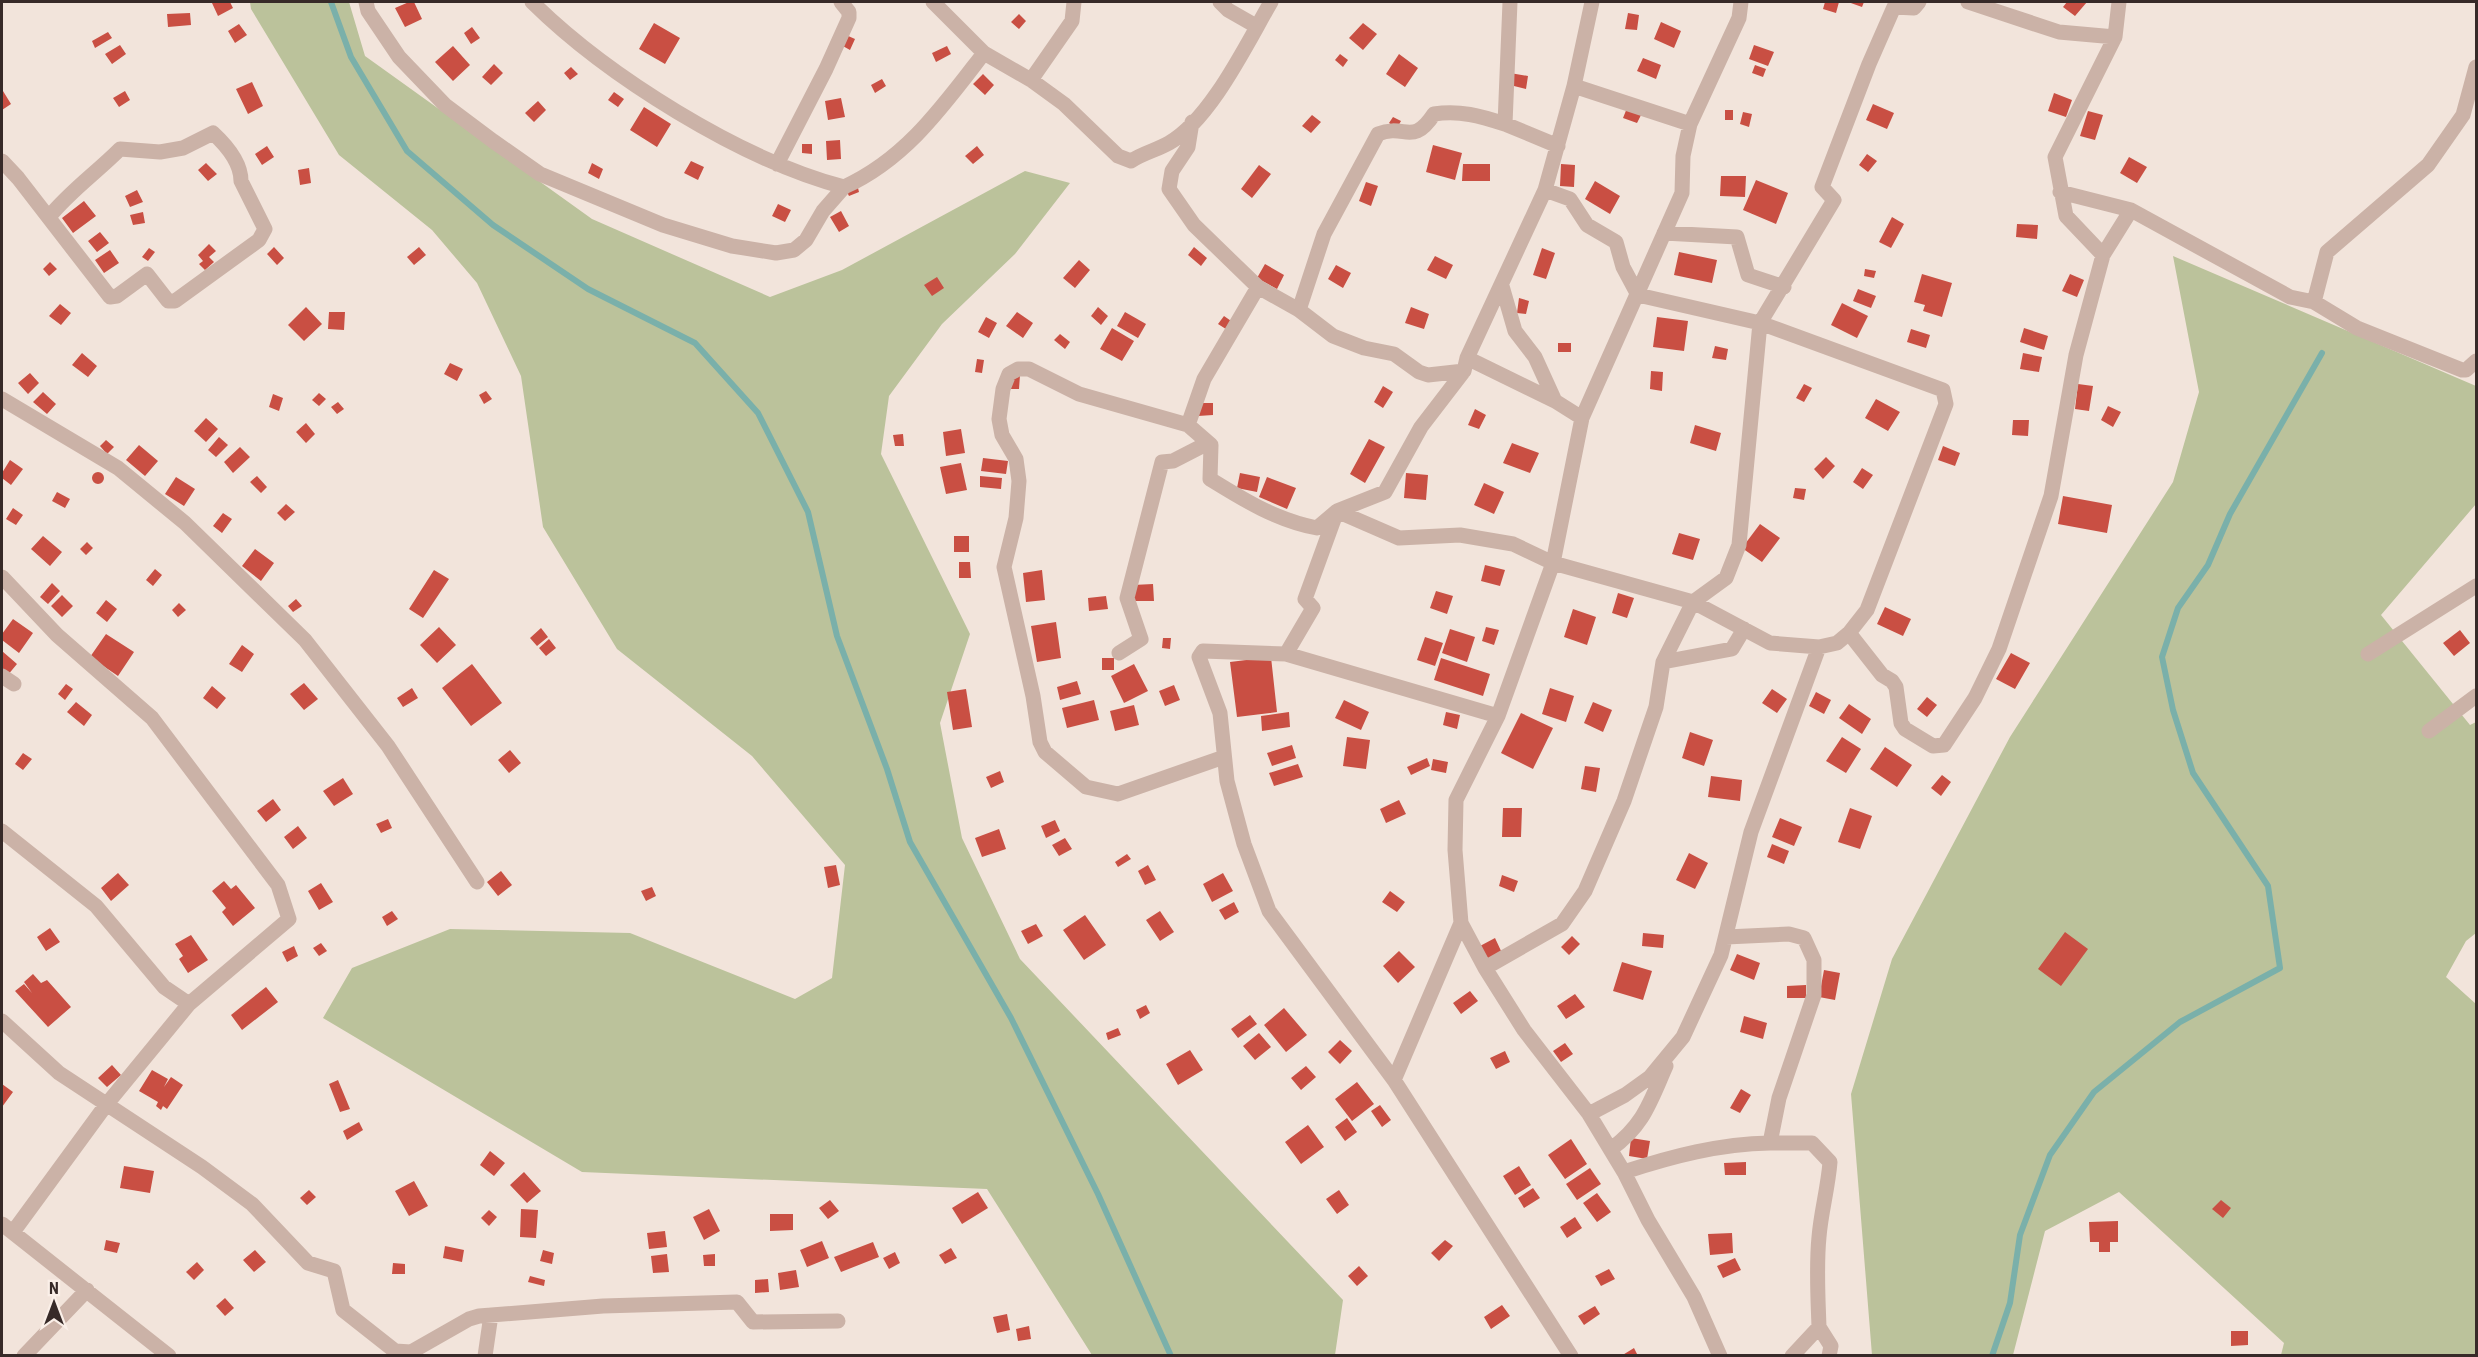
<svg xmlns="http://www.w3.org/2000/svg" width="2478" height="1357" font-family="'Roboto Condensed',sans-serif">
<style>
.green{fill:#bbc29b}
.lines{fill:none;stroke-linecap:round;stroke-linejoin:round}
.stream{stroke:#7ab0aa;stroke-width:6}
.building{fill:#c94f43}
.minor{stroke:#cbb2a7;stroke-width:15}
</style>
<rect width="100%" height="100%" fill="#f2e4db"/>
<path class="green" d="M250,2H349L365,56L592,219L770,297L842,270L1025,171L1070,183L1015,254L942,324L889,396L881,454L970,634L940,723L962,838L1020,959L1343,1300L1335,1355H1092L987,1189L582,1172L323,1018L352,968L450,929L630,933L795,999L832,978L845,865L752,756L617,649L543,527L521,376L477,283L432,230L339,155L251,9Z
M2173,256L2476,386V504L2381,615L2470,725L2476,722V933L2466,941L2446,977L2476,1004V1355H2281L2284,1343L2119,1192L2045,1231L2013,1355H1872L1851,1094L1892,959L2010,737L2173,482L2199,392Z"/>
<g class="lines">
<path class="stream" d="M331,2L351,57L407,151L493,225L588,289L695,343L758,413L808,512L837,636L887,769L910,842L1011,1018L1098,1194L1171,1356
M1992,1356L2010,1303L2020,1235L2050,1155L2094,1092L2180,1022L2280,968L2268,886L2193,773L2173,710L2162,657L2178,608L2208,565L2230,514L2322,353"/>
</g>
<path class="building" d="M215,2H230L233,8L218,16L212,3Z
M409,2H414L422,19L405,27L395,8Z
M1825,2H1839L1836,13L1823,9Z
M1848,2H1864L1862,7Z
M2067,2H2087L2075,16L2063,7Z
M190,13L191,25L168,27L167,14Z
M1628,13L1639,15L1637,30L1625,29Z
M1019,14L1026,21L1019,29L1011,22Z
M1661,22L1681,31L1674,48L1654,39Z
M654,23L680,38L665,64L639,49Z
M1363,23L1377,34L1363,50L1349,38Z
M239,24L247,35L235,43L228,31Z
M472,27L480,38L471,44L464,33Z
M108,32L112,38L95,48L92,41Z
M846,35L855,39L850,50L841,45Z
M120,45L126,54L112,64L105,54Z
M1754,45L1774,52L1768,66L1749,59Z
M453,46L470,65L453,81L435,62Z
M947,46L951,54L936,62L932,53Z
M1340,54L1348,60L1343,67L1335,60Z
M1399,54L1418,68L1405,87L1386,74Z
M1643,58L1661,65L1656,79L1637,71Z
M494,64L503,73L491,85L482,77Z
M1755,65L1766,69L1763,77L1752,73Z
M571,67L578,74L570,80L564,73Z
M1510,73L1528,76L1526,89L1514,86Z
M983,74L994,85L985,95L973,84Z
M882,79L886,86L875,93L871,85Z
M252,82L263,106L248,114L236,89Z
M3,91L11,104L2,110V92Z
M125,91L130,100L119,107L113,98Z
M614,92L624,99L618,107L608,100Z
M2054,93L2072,100L2066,117L2048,111Z
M841,98L845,117L828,120L825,101Z
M538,101L546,110L534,122L525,113Z
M1873,104L1894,113L1887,129L1866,120Z
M644,107L671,124L657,147L630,130Z
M1627,108L1642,113L1637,123L1623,118Z
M1725,110H1733V120H1725Z
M2088,111L2103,115L2095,140L2080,136Z
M1743,112L1752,114L1749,127L1740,124Z
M1312,115L1321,122L1311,133L1302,126Z
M1393,117L1401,121L1397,128L1389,123Z
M840,140L841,159L827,160L826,141Z
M802,144H812V154L802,153Z
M1433,145L1462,153L1455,180L1426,172Z
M267,146L274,157L262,165L255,154Z
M977,146L984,155L973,164L965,156Z
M1867,154L1877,161L1868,172L1859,165Z
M2129,157L2147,167L2137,183L2120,173Z
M691,161L704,167L698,180L684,173Z
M206,163L217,174L208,181L198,170Z
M592,163L603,169L599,179L588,173Z
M1463,164H1490V181H1462Z
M1561,164L1575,165L1574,187L1560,186Z
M1259,165L1271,174L1252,198L1241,189Z
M309,168L311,183L300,185L298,170Z
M1721,176H1746L1745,197L1720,196Z
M1756,180L1788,193L1776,224L1743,210Z
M1595,181L1620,196L1610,214L1585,199Z
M1366,182L1378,186L1371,206L1359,201Z
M857,184L859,192L849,196L845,188Z
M137,190L143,202L130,207L125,196Z
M84,201L96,216L73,233L62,218Z
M778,204L791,210L785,222L772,216Z
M841,211L849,226L839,232L830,217Z
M143,212L145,223L133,225L130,215Z
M1892,217L1904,224L1891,248L1879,242Z
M2017,224L2038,225L2037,239L2016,237Z
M100,232L109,243L97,252L88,241Z
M209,244L216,251L209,257L214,262L205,270L199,264L203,261L198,255Z
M274,247L284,258L277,265L267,254Z
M419,247L426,255L414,265L407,257Z
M1194,247L1207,258L1201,266L1188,255Z
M149,248L155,252L148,261L142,257Z
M1542,248L1555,253L1546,279L1533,275Z
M110,250L119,263L104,273L95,260Z
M1679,252L1717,260L1712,283L1674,275Z
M1435,256L1453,265L1446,279L1427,270Z
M1079,260L1090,270L1075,288L1063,278Z
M50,262L57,269L49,276L43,269Z
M1265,264L1284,275L1277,289L1257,278Z
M1336,265L1351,273L1343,288L1328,279Z
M1865,269L1876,271L1874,278L1864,276Z
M1922,274L1952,283L1942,317L1923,311L1925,305L1914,302Z
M2070,274L2084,280L2077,297L2062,291Z
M937,277L944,288L932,296L924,285Z
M1858,289L1876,296L1871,308L1853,301Z
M1519,298L1529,301L1526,314L1517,313Z
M1842,303L1868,316L1857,338L1831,325Z
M60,304L71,313L61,325L49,316Z
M306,307L322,324L304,341L288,325Z
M1098,307L1108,316L1101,325L1091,316Z
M1411,307L1429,314L1424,329L1405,323Z
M329,312H345L344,330L328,329Z
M1017,312L1033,323L1023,338L1006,326Z
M1125,312L1146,324L1138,338L1117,326Z
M1224,316L1234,323L1229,331L1218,324Z
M986,317L997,323L989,338L978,332Z
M1657,317L1688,321L1684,351L1653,347Z
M1112,328L1134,341L1122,361L1100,349Z
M2024,328L2048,336L2044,350L2020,342Z
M1911,329L1930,335L1926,348L1907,342Z
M1060,334L1070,342L1065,349L1054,340Z
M1558,343H1571V352H1558Z
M1715,346L1728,349L1726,360L1712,358Z
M82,353L97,366L88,377L72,365Z
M2023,353L2042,357L2039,372L2020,369Z
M977,359L984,360L982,373L975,372Z
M450,363L463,369L457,381L444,374Z
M1651,371L1663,372L1662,391L1650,389Z
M30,373L39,383L28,394L18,383Z
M1010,374L1020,375L1019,389H1009Z
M1804,384L1812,388L1804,402L1796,398Z
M2078,384L2093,386L2089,411L2075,409Z
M1383,386L1393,392L1383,408L1374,402Z
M486,391L492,399L484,404L479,395Z
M43,392L56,404L47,414L33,402Z
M319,393L326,399L319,406L312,400Z
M273,394L283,398L279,411L269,407Z
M1876,399L1900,412L1888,431L1865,418Z
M338,402L344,409L337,414L331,407Z
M1198,403H1213V415L1198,416Z
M2108,406L2121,412L2113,427L2101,420Z
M1475,409L1486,415L1479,429L1468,425Z
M206,418L218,429L206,442L194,431Z
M2013,420H2029L2028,436L2012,435Z
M306,423L315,434L306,443L296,432Z
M1695,425L1721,433L1716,451L1690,443Z
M961,429L965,453L946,456L943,432Z
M903,434L904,446H895L893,435Z
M219,437L228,445L216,457L208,450Z
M1369,439L1385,447L1365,483L1350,474Z
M106,440L114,447L107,454L100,446Z
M1512,443L1539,453L1530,473L1503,463Z
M139,445L158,461L145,476L126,460Z
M1943,446L1960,453L1955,466L1938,460Z
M240,447L250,457L233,473L224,462Z
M1826,457L1835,466L1823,479L1814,469Z
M983,458L1008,461L1006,474L981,471Z
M10,460L23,469L11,485L2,478V473Z
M961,463L967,490L946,494L940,467Z
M1862,468L1873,475L1863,489L1853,482Z
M92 478a6 6 0 1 1 12 0a6 6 0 1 1-12 0Z
M1240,473L1260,477L1257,492L1237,488Z
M1406,473L1428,475L1426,500L1404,498Z
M257,476L267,487L261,493L250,482Z
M980,476L1002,478L1001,489L980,487Z
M176,477L195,489L184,506L165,494Z
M1267,477L1296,488L1287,509L1259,497Z
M1484,483L1504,492L1494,514L1474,505Z
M1795,488L1806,489L1804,500L1793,498Z
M57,492L70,499L65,508L52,501Z
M2063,496L2112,505L2107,533L2058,524Z
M286,504L295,512L285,521L277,513Z
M13,508L23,515L16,525L6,519Z
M223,513L232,519L222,533L213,526Z
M1760,524L1780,538L1762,562L1742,548Z
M1679,533L1700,539L1693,560L1672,554Z
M43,536L62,552L50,566L31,549Z
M954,536H969V552H954Z
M87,542L93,548L86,555L80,549Z
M255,549L274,563L261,581L242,566Z
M959,562H970L971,578H959Z
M1485,565L1505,570L1500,586L1481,581Z
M155,569L162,575L153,586L146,580Z
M434,570L449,579L423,618L409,609Z
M1042,570L1045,600L1026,602L1023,573Z
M52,583L60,591L48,604L40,597Z
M1153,584L1154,601H1133V585Z
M1436,591L1453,596L1447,614L1430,608Z
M1618,593L1634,598L1627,618L1612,613Z
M62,595L73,606L62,617L51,606Z
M1106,596L1108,609L1089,611L1088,598Z
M296,599L302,606L293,612L288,606Z
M106,600L117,609L107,622L96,613Z
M179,603L186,610L178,617L172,610Z
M1885,607L1911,619L1903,636L1877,624Z
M1573,609L1596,617L1587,645L1564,637Z
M13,619L33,633L19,653L2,640V634Z
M1056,622L1061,658L1037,662L1031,626Z
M439,627L456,645L437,663L420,645Z
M1486,627L1499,630L1494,645L1482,641Z
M541,628L548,637L537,646L530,638Z
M1450,629L1475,637L1467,662L1442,653Z
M2460,630L2470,643L2454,656L2443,643Z
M106,634L134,652L118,676L90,657Z
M1425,637L1443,643L1435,666L1417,660Z
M1163,638H1171L1170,649L1162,648Z
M549,639L556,648L546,656L539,648Z
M242,645L254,654L242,672L229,664Z
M2,651L17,664L7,676L2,672Z
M2011,653L2030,663L2015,689L1996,679Z
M1271,657L1277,712L1237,717L1230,662Z
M1102,658H1114V670H1102Z
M1441,658L1490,674L1483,696L1434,680Z
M472,664L502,703L471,726L442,688Z
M1134,664L1148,691L1124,703L1111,676Z
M1077,681L1081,694L1060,700L1057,687Z
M304,683L318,699L304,710L290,694Z
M66,684L73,689L65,700L58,694Z
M1174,685L1180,700L1165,706L1159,691Z
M212,686L226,698L217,709L203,698Z
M412,688L418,698L403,707L397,698Z
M1550,688L1574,696L1566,722L1542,714Z
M966,689L972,727L953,730L947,692Z
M1772,689L1787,699L1777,713L1762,703Z
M1816,692L1831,700L1824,714L1809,706Z
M1927,697L1937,705L1927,717L1917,709Z
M1094,700L1099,720L1067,728L1062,708Z
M1344,700L1369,712L1361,730L1335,718Z
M76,702L92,715L84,726L67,712Z
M1593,702L1612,710L1603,732L1584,723Z
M1849,704L1871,719L1862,734L1839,718Z
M1134,705L1139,725L1115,731L1110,711Z
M1289,712L1290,727L1262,731L1261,716Z
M1446,712L1460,715L1457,729L1443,725Z
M1521,713L1553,728L1533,769L1501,753Z
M1690,732L1713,740L1704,766L1682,758Z
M1347,737L1370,740L1366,769L1343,766Z
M1842,737L1861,749L1846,773L1826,761Z
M1292,745L1296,758L1272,766L1267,753Z
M1885,747L1912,765L1897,787L1870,769Z
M510,750L521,763L509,773L498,760Z
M23,753L32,759L23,770L15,764Z
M1427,758L1430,766L1411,775L1407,767Z
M1433,759L1448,762L1446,773L1431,770Z
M1298,764L1303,777L1274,786L1269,773Z
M1585,766L1600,768L1596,792L1581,789Z
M1000,771L1004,782L991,788L986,777Z
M1942,775L1951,782L1941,796L1931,788Z
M1711,776L1742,780L1740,801L1708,797Z
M343,778L353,794L334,806L323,791Z
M273,799L281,810L266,822L257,811Z
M1399,800L1406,814L1386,823L1380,809Z
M1503,808H1522L1521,837H1502Z
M1850,808L1872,816L1860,849L1838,842Z
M1780,818L1802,827L1794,846L1772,837Z
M388,819L392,828L381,833L376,824Z
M1055,820L1060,831L1046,838L1041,826Z
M298,826L307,838L293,849L284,837Z
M999,829L1006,849L982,857L975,838Z
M1065,838L1072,849L1059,856L1052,845Z
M1772,844L1789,851L1784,864L1767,857Z
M1689,853L1708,863L1695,889L1676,880Z
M1127,854L1131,859L1118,867L1115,862Z
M836,865L840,885L828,888L824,867Z
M1148,865L1156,880L1145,885L1138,871Z
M501,871L512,885L498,896L487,882Z
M118,873L129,885L111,901L101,888Z
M1223,873L1233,891L1212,902L1203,884Z
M1502,875L1518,881L1514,892L1499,886Z
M224,881L231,889L236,885L255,908L233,926L222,912L226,908L212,891Z
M321,883L333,902L319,910L308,891Z
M652,887L656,896L646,901L641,891Z
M1390,891L1405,902L1397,912L1382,902Z
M1234,902L1239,912L1225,920L1219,910Z
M392,911L398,919L387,926L382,917Z
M1160,911L1174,932L1160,941L1146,920Z
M1085,915L1106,945L1084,960L1063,930Z
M1036,924L1043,936L1028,944L1021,931Z
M50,928L60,942L46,951L37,937Z
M2065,932L2088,949L2061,986L2038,969Z
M1643,933L1664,935L1663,948L1642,946Z
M191,935L208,960L188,973L179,959L183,956L175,944Z
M1572,936L1580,944L1569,955L1561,947Z
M1495,938L1502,953L1488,960L1480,946Z
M321,943L327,951L319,956L313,948Z
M294,946L298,956L287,962L282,952Z
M1399,951L1415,967L1398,983L1383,966Z
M1737,954L1760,963L1754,980L1730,970Z
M1622,962L1652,971L1643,1000L1613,991Z
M1824,970L1840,973L1835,1000L1819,997Z
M33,974L41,983L47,980L71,1007L48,1027L15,991L24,984L32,993L24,982Z
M1806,985V998H1787V986Z
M266,987L278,1002L242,1030L231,1015Z
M1470,991L1478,1001L1461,1014L1453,1003Z
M1575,994L1585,1007L1566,1019L1557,1006Z
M1146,1005L1150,1013L1140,1019L1136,1010Z
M1284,1008L1307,1035L1286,1052L1264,1025Z
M1250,1015L1257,1024L1238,1038L1231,1029Z
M1744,1016L1767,1023L1763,1039L1740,1032Z
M1118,1028L1121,1035L1108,1040L1106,1033Z
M1259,1033L1271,1047L1255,1060L1243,1046Z
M1340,1040L1352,1051L1340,1064L1328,1052Z
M1565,1043L1573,1054L1561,1062L1553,1051Z
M1190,1050L1203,1070L1178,1085L1166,1064Z
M1505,1051L1510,1062L1496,1069L1490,1058Z
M112,1065L121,1075L107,1087L98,1078Z
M1306,1066L1316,1077L1301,1090L1291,1078Z
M152,1070L168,1079L164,1087L171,1077L183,1085L167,1109L163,1106L161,1110L156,1106L158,1102L139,1091Z
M338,1080L350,1109L340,1112L329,1084Z
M1357,1082L1374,1104L1352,1121L1335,1099Z
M2,1084L13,1092L2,1107Z
M1741,1089L1751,1095L1740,1113L1730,1108Z
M1380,1105L1391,1120L1382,1127L1371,1111Z
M1347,1118L1357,1132L1345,1141L1335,1127Z
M359,1122L363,1130L347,1140L343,1131Z
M1308,1125L1324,1147L1301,1164L1285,1142Z
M1631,1138L1650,1141L1647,1159L1629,1156Z
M1571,1139L1587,1164L1565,1179L1548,1155Z
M490,1151L505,1163L494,1176L480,1165Z
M1746,1162V1175H1725L1724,1163Z
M124,1166L154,1171L150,1193L120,1188Z
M1519,1166L1531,1185L1515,1195L1503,1176Z
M1590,1168L1601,1184L1577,1200L1566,1184Z
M524,1172L541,1191L527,1203L510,1185Z
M414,1181L428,1206L409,1216L395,1191Z
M1533,1188L1540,1198L1524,1208L1518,1198Z
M309,1190L316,1197L307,1205L300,1198Z
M1339,1190L1349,1205L1337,1214L1326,1199Z
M978,1192L988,1208L962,1224L952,1208Z
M1597,1193L1611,1212L1597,1222L1583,1203Z
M830,1200L839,1211L828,1219L819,1208Z
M2221,1200L2231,1208L2223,1218L2212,1209Z
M521,1209L538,1210L536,1238L520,1237Z
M709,1209L720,1231L704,1240L693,1217Z
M489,1210L497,1217L489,1226L481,1218Z
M770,1214H793V1230L770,1231Z
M1575,1217L1582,1228L1567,1238L1560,1227Z
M2118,1221V1242H2110V1252H2099V1242H2090L2089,1222Z
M665,1231L667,1247L649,1249L647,1233Z
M1732,1233L1733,1253L1710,1255L1708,1234Z
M106,1240L120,1243L117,1253L104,1250Z
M1445,1240L1453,1246L1439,1261L1431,1253Z
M822,1241L829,1258L807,1267L800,1250Z
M873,1242L879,1257L841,1272L834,1257Z
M445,1246L464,1250L462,1262L443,1258Z
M951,1248L957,1258L945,1264L939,1255Z
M255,1250L266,1262L254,1272L243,1260Z
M543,1250L554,1253L552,1264L540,1261Z
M895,1252L900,1263L889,1269L883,1258Z
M667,1254L669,1272L653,1273L651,1256Z
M715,1254V1266H704L703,1255Z
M1735,1258L1741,1270L1723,1278L1717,1266Z
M197,1262L204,1270L194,1280L186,1272Z
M393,1263L405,1264V1274H392Z
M1359,1266L1368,1276L1357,1286L1348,1276Z
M1609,1269L1615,1279L1601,1286L1595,1276Z
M796,1270L799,1287L780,1290L778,1273Z
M530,1276L545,1280L544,1286L528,1282Z
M768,1279L769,1292L755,1293V1280Z
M225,1298L234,1308L225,1316L216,1306Z
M1502,1305L1510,1316L1491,1329L1484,1317Z
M1595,1306L1600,1314L1584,1325L1578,1316Z
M1007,1314L1010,1330L997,1333L993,1317Z
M1029,1326L1031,1339L1018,1341L1016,1329Z
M2231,1331H2248V1345L2231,1346Z
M1634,1348L1638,1356H1621Z"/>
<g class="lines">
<path class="minor" d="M366,2L368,11L399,57L445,105L493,141L540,174L663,225L732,246L776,253L794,250L806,240L823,211L844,187
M532,2C607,76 741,160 844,187C906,159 943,106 984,53
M933,2L984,53L1031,80L1064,104L1118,156L1131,161C1143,153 1157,150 1169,143C1211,119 1247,43 1271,2
M1220,2L1228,10L1256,26
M1510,2L1505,124L1558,146
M1968,2L2059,32L2115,37
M1031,80L1072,21L1074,2
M1574,86L1690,124
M1192,122L1188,147L1172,171L1169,189L1194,225L1258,287L1299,310L1333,336L1364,348L1394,354L1419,372L1428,375L1464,371
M2,161L18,178L110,297L117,296L147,274L168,301H175L259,240L265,229L241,181C241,162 226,145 213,133L183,148L160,152L120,149C96,173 70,191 49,217
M777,164L826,69L849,18V12L841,2
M2060,192L2131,210L2290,297L2314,302L2357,328L2462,370H2466L2476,361
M1664,233L1737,237L1748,275L1784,287
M2103,255L2066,216L2055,157L2115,37L2119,2
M1502,286L1515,331L1535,357L1555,401
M2314,302L2327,252L2428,165L2463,115L2476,67
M1299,310L1324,234L1378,134C1406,123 1412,147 1434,114C1460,110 1480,116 1505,124
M1467,358L1555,401L1582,418
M2,399L118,468L185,523L305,640L388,746L477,882
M1188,425L1204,379L1258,287
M2,577L57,635L152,718L278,885L289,919L189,1004L106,1105L13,1232
M1849,633L1882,675L1892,681L1896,687L1901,723L1905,729L1933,746L1944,745L1975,698L1999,649L2051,496L2076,355L2103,255L2131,210
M1119,653L1141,639L1127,598L1162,462L1173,461L1208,443
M1286,654L1313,608L1305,599L1337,511L1385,492L1421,427L1464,371L1467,358L1545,190L1574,86L1592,2
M2368,654L2476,586
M1663,662L1732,649L1744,629
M2,676L14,684
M2429,731L2476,696
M1224,757L1118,794L1086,787L1045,752L1040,742L1033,696L1004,567L1016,518L1019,481L1016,459L1002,435L999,419L1003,389L1009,374L1018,369H1029L1079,394L1188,425L1211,445L1210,479C1244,500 1276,520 1317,528L1337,511L1399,538L1460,535L1513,544L1553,563L1693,602L1770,643L1819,647L1837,643L1849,633L1867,610L1946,404L1943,390L1760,323L1638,295L1623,267L1616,242L1587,225L1570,199L1545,190
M2,831L96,906L164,987L189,1004
M1461,923L1485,968L1524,1030L1589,1114L1624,1172L1648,1220L1694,1297L1720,1356
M1485,968L1562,924L1585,891L1624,801L1656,707L1663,662L1693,602L1726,578L1739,545L1760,323L1834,200L1822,187L1869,64L1894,7L1914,8L1919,2
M2,1021L59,1073L202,1167L252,1204L308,1263L334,1271L343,1310L395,1351L411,1352L469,1319L479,1316L603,1306L737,1302L753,1322L838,1321
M1394,1080L1269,911L1244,844L1227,781L1220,713L1199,657L1203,651L1286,654L1498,716
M1589,1114L1625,1095L1650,1077L1683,1037L1721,955L1751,832L1819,647
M1770,1143H1812L1830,1162C1828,1188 1821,1212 1819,1237C1816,1267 1818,1297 1819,1327L1792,1356
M1611,1149C1644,1125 1650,1102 1666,1066
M1624,1172C1673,1156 1719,1144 1770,1143L1779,1098L1814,995V960L1804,938L1789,934L1726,937
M2,1224L169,1356
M1819,1327L1831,1346L1829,1356
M24,1356L87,1290
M485,1356L491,1315
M1571,1356L1394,1080L1461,923L1455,850L1456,800L1498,716L1553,563L1582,418L1682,193L1683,156L1690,124L1739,18L1741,2"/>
</g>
<rect width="2478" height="1357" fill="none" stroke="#372a28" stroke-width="6"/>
<g transform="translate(54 1303)" stroke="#faefe8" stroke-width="4.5" paint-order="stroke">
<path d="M0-4.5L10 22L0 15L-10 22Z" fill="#372a28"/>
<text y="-9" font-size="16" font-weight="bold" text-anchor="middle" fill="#372a28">N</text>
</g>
</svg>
